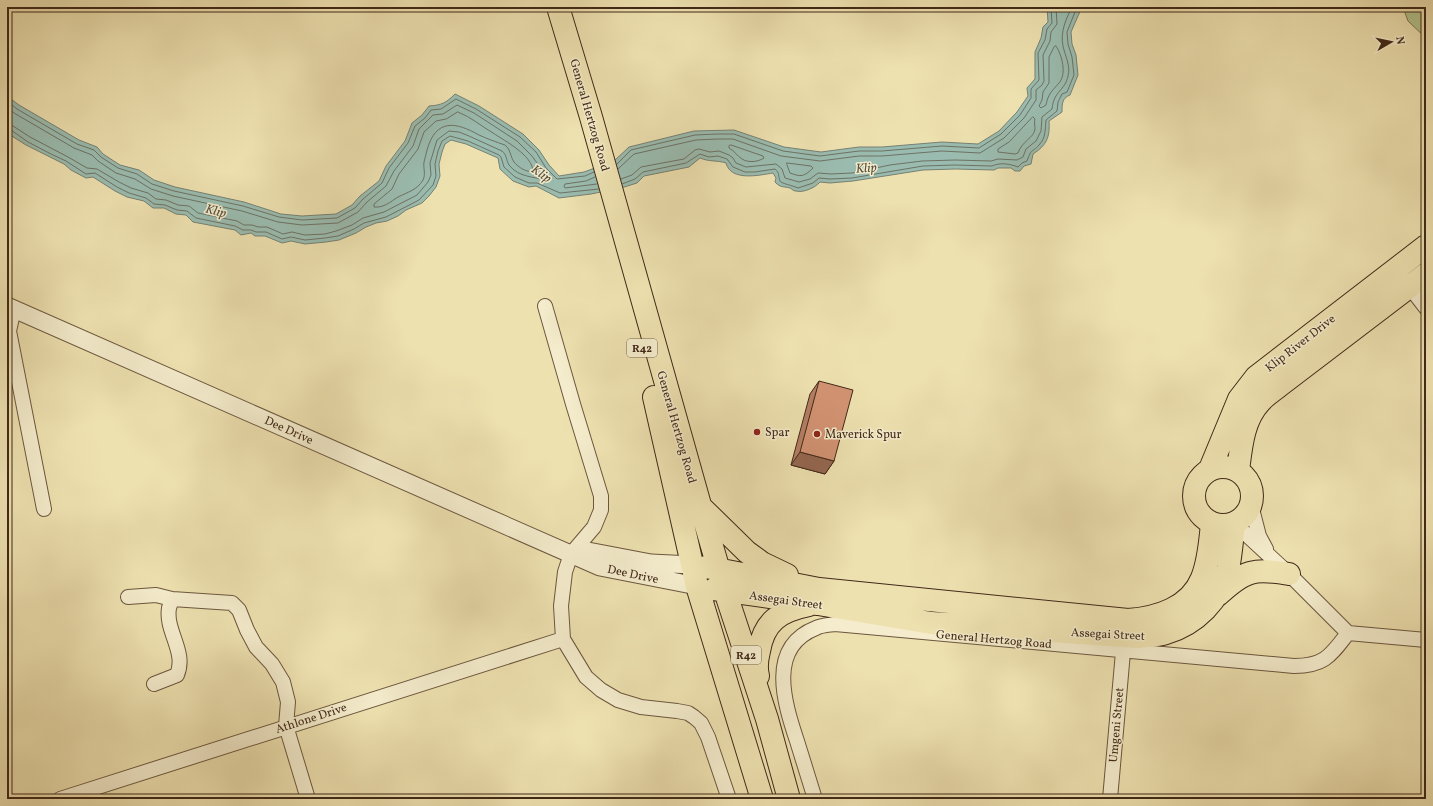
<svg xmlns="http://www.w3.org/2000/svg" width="1433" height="806" font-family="Vollkorn,serif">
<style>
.green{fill:#b4c48e;stroke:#7a7653}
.water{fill:#9abcb0;stroke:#768173}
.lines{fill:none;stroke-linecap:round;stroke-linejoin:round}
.shore{stroke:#6d7264;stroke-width:1}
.minor-casing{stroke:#6c573e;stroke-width:16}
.tertiary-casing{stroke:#6c573e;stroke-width:19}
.primary-casing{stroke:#402918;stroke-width:24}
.minor{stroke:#f4eccc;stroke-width:14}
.tertiary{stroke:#f4eccc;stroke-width:17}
.primary{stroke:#eee1b0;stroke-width:22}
.wall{fill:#b57e63;stroke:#402918}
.shaded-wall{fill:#946750;stroke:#402918}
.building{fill:#d39373;stroke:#402918}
.poi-dot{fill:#8f2418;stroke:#f4eccc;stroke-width:1.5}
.labels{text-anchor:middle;stroke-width:3;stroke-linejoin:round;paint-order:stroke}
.shield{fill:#f4eccc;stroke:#76644e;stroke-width:1}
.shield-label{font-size:11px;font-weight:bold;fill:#402918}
.street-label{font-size:12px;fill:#402918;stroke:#f4eccc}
.poi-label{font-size:12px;fill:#402918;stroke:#f4eccc;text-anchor:start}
.water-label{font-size:13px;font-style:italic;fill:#564e3e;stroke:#f4eccc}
</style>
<rect width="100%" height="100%" fill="#eee1b0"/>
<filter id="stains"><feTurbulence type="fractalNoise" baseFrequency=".005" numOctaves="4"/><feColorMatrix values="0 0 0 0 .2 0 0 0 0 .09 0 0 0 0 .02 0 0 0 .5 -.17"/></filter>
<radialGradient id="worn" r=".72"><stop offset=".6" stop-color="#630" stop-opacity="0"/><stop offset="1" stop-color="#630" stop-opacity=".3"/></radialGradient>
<path class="green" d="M1403,7H1426V38L1408,21Z"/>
<path class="water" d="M1047,7H1082L1071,32L1072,44L1076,55L1078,75L1070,95C1062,98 1062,104 1062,112L1049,121C1050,137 1047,145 1033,154L1031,164L1024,166L1020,171H1015L1011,168H998L994,170L955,169L923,170L853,181L830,183L820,182C815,188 803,193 796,191C793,191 792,189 790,188C782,186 781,188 775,182L776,178L773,173C760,175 731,182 726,163C717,160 709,162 700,158L689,167L644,176L637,183L621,188L591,194L559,198L536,186L529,187L513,181L500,169L498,158L466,144L451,140L445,144L442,152L439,164L440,176L436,187L429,196L422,203L406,210L398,216L387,221L376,223L366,227L356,233L339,240L326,242L305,244L291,241L282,243L265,236H255L251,233L241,235L235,230L193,222L186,215L176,214L164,208H153L144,201L127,197L115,191L93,177L86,178L71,170L64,164L26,145L7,133V96L19,105L79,140L97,147L103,154L120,165L139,170L154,180L175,187L244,202L281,214L302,216L336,214L352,205L360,196L379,181L386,166L405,141L412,123L422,115L429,106C442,105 446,103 455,94L479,106L523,134L539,150L549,165L559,176L584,172L614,161L629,147L694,131L734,130L784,147L821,152L859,147H882L942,142L978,144L999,131L1017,112L1028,96L1027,88L1035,79V52L1041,38L1043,27L1048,22Z"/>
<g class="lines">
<path class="shore" d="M1056,46C1062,55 1067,74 1059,83C1052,91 1048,94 1046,105L1041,108L1039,106L1042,100L1043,92L1049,83V57L1054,47Z
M7,101L17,109L77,144L94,150L101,157L118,168L137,174L152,184L174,191L243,206L279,217L302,220L337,218L355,208L363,199L382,183L389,168L408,143L415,126L425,118L431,110L441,109L456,99L476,109L520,137L536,152L546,168L557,179L585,176L594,172
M7,107L14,113L74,148L92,155L98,161L116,173L135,179L151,189L173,196L242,211L278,222L302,225L338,223L358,212L367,202L386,186L394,171L413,146L419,129L433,115L443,114L457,105L474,113L517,141L532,156L549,180L547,181C534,176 519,178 509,165C506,160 507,155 502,151L469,136L459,132L449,131L437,140L430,163L431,175L428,182L417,195L384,212L363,218L352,225L336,231L325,234L305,235L292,232L283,234L267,227H258L252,225H244L237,221L198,213L189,206L178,205L166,200L156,199L148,193L131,188L119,182L97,169L87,168L68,157L30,137L13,126L7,124
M458,112C471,117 481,126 493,133C505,141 532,155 533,171C527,173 518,167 514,162C510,156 511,150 505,145C496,142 488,139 479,135C456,122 436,118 427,150C426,154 425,158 424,162C423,168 426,174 423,180C417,190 408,192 398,197C390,202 384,208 374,207V204L392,189L399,174L418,149L424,132L436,121L446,119Z
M1033,117L1035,119C1034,122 1035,126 1035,129C1034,138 1022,141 1018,153L1015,154L998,152V149L1009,142Z
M7,130H11L28,142L51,154L66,161L86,174L95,173L117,187L129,193L146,198L154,204L165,205L177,210L187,211L196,218L235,226L243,230H251L256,232H266L282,239L291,237L305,240L325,238L338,236L354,229L364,223L386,217L419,200L433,185L436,176L435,164L438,151L442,141L450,136L468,141L499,155L501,157L504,167L515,177L529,183H537L560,193L599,189
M731,145L763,156L764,158C758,162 748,163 742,159C737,156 735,151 729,148V146Z
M787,163L811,166L813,168C804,177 801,177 790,173L787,165Z
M617,164L631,150L695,135L717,134H734L783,151L820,156L859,151H882L942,146L979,148L1001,134L1020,115L1031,98V89L1039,80L1038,53L1045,40L1047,29L1052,23L1051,7
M618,169L634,154L696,140L717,139H733L781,156L820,161L859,156H882L942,151L980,153L1004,138L1024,118L1036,100V90L1042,85L1044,81L1043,55L1050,41L1051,32L1057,24L1056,7
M595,177L586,181L565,184L564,186L565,188L597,184
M621,179L632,175L641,167L684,159L695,150L699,149L710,152L719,151L729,155L733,158L736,163L746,167L776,164L782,169L785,178L799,182L810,179L818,173L831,174L852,173L890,165L922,161L955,160L991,161L998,159L1017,160L1023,157L1026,149L1036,141L1041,131L1042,117L1052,109C1054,90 1065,91 1068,76C1071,66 1065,56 1063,46C1060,32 1066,19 1072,7
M622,184L635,179L643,172L686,163L700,154L709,157L718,156L727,159L733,167L745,172H755L775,169C780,173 778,176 780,181C780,183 794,186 798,188L813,183L819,178L830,179L852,178L923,166L955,165L992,166C1001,162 1010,164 1018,167L1022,163L1027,161C1032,147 1031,154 1039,145C1046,138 1045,129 1046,120L1057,111L1058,102L1062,94L1067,92L1074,75L1072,57L1068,44L1067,32L1077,7"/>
<defs>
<path id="minor" d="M1405,281L1426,308
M545,306L573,404L601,496V510L594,527L571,554L565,572L561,606L563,639L586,677L601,690L618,700L641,707L677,711L688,713L694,717L701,723L708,737L729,799
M14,309L9,331L44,509
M1251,505L1259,536L1266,549
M1234,523L1289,574L1348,633L1426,640
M128,597L156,595L172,599
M154,684L177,675C187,652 165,631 169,608C170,605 171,602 172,599L232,603L239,610L247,630L256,647L272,664L283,682L288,702L286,726L308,799
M60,799L563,639
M815,799C809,780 803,760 797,741C784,702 767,647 816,628C822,625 829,625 835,624L1294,666C1325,666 1331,655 1348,633
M1110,799L1123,652"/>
<path id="tertiary" d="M7,306L600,567L697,586
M575,553L588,551L651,563L692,565"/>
<path id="primary" d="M558,7L591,117L700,505L725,591L767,719L789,799
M654,397L697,586L762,799
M1194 496a29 29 0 1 1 58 0a29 29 0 1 1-58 0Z
M1210,469L1239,399L1256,377L1426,246
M1238,471C1241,447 1243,420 1260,402C1265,396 1273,391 1279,386L1426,274
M702,508L747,552L762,563L787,575
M706,567L819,589L1128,620C1157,618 1190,608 1202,578C1209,561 1210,542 1212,524
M714,589L818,604L931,623L1138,637C1147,636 1157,636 1166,633C1196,624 1220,600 1228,569C1231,555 1232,539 1234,523
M1218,595C1245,570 1254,568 1289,574
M758,676C756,668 757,659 759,651C764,621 780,611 809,605"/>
</defs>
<use href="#minor" class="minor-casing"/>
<use href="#tertiary" class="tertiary-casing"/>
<use href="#primary" class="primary-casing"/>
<use href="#minor" class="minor"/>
<use href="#tertiary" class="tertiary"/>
<use href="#primary" class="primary"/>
</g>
<path class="wall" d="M819,381L834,461L825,474L791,465L810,394Z"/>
<path class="shaded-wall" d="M800,452L834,461L825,474L791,465Z"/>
<path class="building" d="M819,381L853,390L834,461L800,452Z"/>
<g class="poi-dot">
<circle cx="757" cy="432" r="4"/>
<circle cx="817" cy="434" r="4"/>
</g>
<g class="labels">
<g class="shield">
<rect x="627" y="339" width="30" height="18" rx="3"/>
<rect x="731" y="646" width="30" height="18" rx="3"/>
</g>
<g class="shield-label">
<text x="642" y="352">R42</text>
<text x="746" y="659">R42</text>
</g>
<g class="street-label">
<text transform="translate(590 115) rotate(74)" y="4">General Hertzog Road</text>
<text transform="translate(1300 343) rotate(-38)" y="4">Klip River Drive</text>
<text transform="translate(677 427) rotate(74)" y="4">General Hertzog Road</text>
<text transform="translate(289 430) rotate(24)" y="4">Dee Drive</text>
<text transform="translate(633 574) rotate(12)" y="4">Dee Drive</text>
<text transform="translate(786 600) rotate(8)" y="4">Assegai Street</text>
<text transform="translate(1108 634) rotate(3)" y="4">Assegai Street</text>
<text transform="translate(994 639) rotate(5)" y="4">General Hertzog Road</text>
<text transform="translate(311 718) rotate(-18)" y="4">Athlone Drive</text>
<text transform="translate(1116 725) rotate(-85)" y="4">Umgeni Street</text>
</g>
<g class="poi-label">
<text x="765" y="436">Spar</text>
<text x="825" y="438">Maverick Spur</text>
</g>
<g class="water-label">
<text transform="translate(866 167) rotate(-4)" y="5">Klip</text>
<text transform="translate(542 173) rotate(35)" y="5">Klip</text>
<text transform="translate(216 210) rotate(14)" y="5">Klip</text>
</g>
</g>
<rect width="1433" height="806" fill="none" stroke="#eee1b0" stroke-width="24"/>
<rect x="8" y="8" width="1417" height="790" fill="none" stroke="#402918" stroke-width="2"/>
<rect x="12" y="12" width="1409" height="782" fill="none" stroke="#402918"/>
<g transform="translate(1391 42) rotate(81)" stroke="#f4eccc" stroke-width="3" paint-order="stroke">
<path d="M0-3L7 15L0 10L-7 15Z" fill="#402918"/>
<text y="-6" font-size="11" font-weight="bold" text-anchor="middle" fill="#402918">N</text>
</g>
<rect width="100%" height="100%" filter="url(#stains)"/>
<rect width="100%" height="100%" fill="url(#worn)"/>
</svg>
